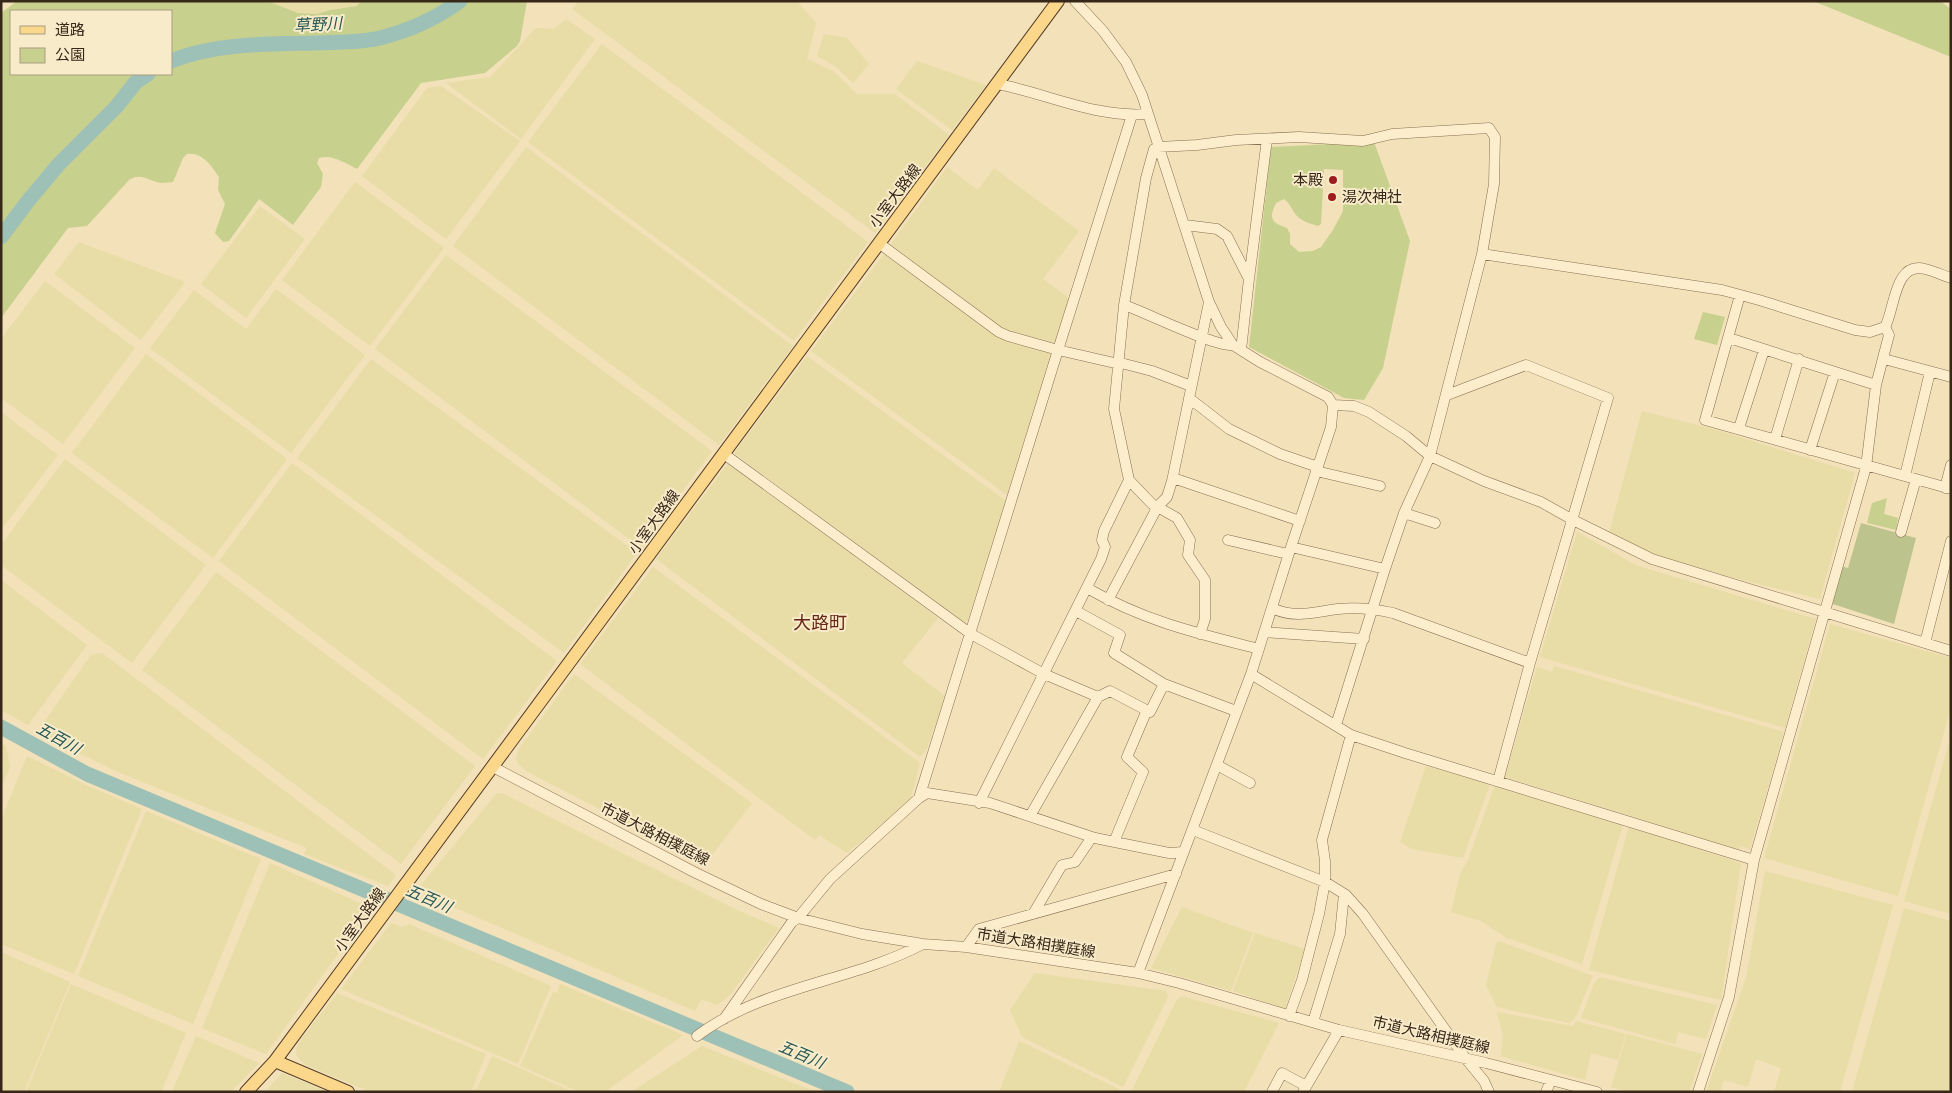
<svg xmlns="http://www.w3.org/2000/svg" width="1952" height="1093" font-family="'Times New Roman','Noto Sans JP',serif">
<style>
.farmland{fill:#e8dda6}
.green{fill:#c8d08d;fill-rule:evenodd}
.cemetery{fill:#bdc38d}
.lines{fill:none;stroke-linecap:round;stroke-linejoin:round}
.river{stroke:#9ec1b7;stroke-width:15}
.minor-casing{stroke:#896f52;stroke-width:11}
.major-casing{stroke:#563d28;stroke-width:14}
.minor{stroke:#fceecc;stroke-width:10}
.major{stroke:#fad78b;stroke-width:12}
.poi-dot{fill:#9d1d1e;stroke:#f8ebc9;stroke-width:2}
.labels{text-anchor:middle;stroke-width:4;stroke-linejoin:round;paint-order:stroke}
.poi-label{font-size:15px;fill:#362719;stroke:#f8ebc9;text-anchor:end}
.street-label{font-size:15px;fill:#362719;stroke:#f8ebc9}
.water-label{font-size:16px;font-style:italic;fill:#275855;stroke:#f8ebc9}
.quarter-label{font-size:18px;fill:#672615;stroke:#f8ebc9}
</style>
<rect width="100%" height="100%" fill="#f2e1b9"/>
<path class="farmland" d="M267,1H361L357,6L330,10L317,14L298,13Z
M579,1H797L816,23L807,59L833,71L857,94H895L949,135L875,233L572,9Z
M566,19L595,39L521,139L446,83L490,77L536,28L554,29Z
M824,34L847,38L869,64L853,83L835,66L817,56Z
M602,44L868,242L794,341L528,142Z
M917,61L986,85L952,130L896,89Z
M441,86L520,141L446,239L362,176L427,88Z
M526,147L793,346L719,445L453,246Z
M947,167L978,190L994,168L1079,231L1043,279L1069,298L1056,342L1050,344L1005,330L892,248L891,244Z
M355,182L444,248L370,346L282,280Z
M260,206L305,239L246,318L201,284Z
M79,242L185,282L141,340L54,274Z
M884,254L1006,341L1051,353L1007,495L811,351Z
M446,255L712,451L641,548L375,349Z
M45,281L135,348L63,444L1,398V339Z
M276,289L365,355L291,453L150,348L194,290L246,329Z
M146,354L287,459L213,558L72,453Z
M807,356L1006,501L968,620L964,625L734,453Z
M371,359L637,553L564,653L297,458Z
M1642,411L1717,430L1855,473L1820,599L1685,566L1644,551L1609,533Z
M1,412L58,455L1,530Z
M65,459L206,565L132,663L1,565V545Z
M729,462L938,618L902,663L946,697L927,748L920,757L656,559Z
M292,463L557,661L483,759L219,561Z
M1577,532L1638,566L1816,619L1785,728L1540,657Z
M653,567L920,763L910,801L847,853L819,835L815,840L580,664Z
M216,572L475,766L401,864L142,670Z
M1,580L87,645L28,725L1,710Z
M1830,624L1951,658V707L1898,896L1764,858Z
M102,653L396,875L388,886L304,854L307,848L113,770L37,732L91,655Z
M1554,666L1784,732L1750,849L1740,846L1739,850L1505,777L1537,667L1552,672Z
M574,674L752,803L705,864L530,773L519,765L516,759L518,750Z
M1951,736V914L1904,901Z
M1,743L6,746L10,767L1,788Z
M27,756L86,785L142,809L74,974L1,944V820Z
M1426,766L1490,784L1463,858L1412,849L1400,842Z
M1495,785L1623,824L1582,964L1507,938L1481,921L1451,912L1460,874L1468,860Z
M497,793H502L737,910L779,928L730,995L717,1005L701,999L695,1011L416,891Z
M146,811L261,859L193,1024L78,976Z
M1629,826L1741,863L1721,1000L1589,970Z
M270,863L371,908L266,1054L202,1028Z
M1765,871L1893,905L1840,1092H1774L1781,1068L1756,1059L1748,1087L1724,1080L1720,1092H1706L1746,978Z
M1182,907L1253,933L1231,991L1151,968Z
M1904,908L1951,921V1092H1852Z
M391,923L402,927L409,924L551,986L518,1064L341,989Z
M1255,933L1305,949L1285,1009L1233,991Z
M1499,941L1593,976L1575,1018L1569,1023L1497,1007L1486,985L1496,944Z
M1,952L70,982L24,1092H1Z
M1035,973L1166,991L1168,997L1123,1087L1022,1037L1010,1010Z
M1600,977L1717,1005L1706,1039L1678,1032L1675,1044L1581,1018L1594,983Z
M71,984L186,1033L161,1092H26Z
M560,984L683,1035L605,1092H580L520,1066L553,992L557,993Z
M337,993L486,1054L471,1092H370L304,1064L297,1056L296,1050L300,1041Z
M1181,996L1279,1023L1244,1092H1131L1176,1001Z
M1497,1012L1573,1026L1576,1021L1626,1034L1618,1060L1591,1053L1585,1080L1501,1056L1503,1036Z
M1627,1034L1702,1054L1689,1092H1628L1611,1087Z
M196,1036L259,1063L231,1092H172Z
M1019,1041L1119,1089L1118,1092H999Z
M702,1046L816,1092H631Z
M492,1056L574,1092H473L474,1089H477Z
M282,1073L328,1092H265Z"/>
<path class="green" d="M17,1H267L298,13L317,14L330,10L357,6L361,1H527L520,41L517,46L485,73L421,83L357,169C345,163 332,154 319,158L317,163L323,174L321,187L293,225L259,199L229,241L223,242L215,233L225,204L218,190L219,177C211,166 203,152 187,154L183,158L173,182C170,182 165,183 161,183C149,181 140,172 129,180L87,226L68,228L1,318V13ZM11,11H171V74H11Z
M1813,1H1940L1951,9V57Z
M1374,142L1410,241L1383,368L1364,400L1344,398L1249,347L1271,147ZM1324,169L1343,170V211L1333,230L1321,247L1313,251L1299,252L1290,244V234L1287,228C1272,223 1268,219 1276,203L1284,199C1289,203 1291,207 1294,212C1299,221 1309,223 1318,226L1321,224Z
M1703,312L1725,317L1717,345L1694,339Z
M1887,498L1884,514L1898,518L1896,530L1867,523L1872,503Z"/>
<path class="cemetery" d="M1861,523L1916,538L1894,624L1830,603L1837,565L1848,568Z"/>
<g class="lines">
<path class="river" d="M171,61C217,43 266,44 315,43C336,42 359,43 380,38C408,31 437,18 460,1
M1,237L28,201L59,164L117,106L136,82L148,74
M1,727L87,774L847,1092"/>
<defs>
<path id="minor" d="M1075,1L1103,31L1126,62L1142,95L1209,302L1221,327L1233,345L1260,362L1328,397L1333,405L1331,427L1290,550L1251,674L1138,973
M998,84C1048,94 1096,118 1147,114
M1185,225L1217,229L1227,236L1249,279L1241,350
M880,244L999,332L1008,336L1058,350L1132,115
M1249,279L1267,139
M1740,295L1705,420L1951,489
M1124,305C1145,312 1217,348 1233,345
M1729,338L1876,385
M1884,359L1951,377
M1117,362L1152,371L1191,386
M1447,395L1526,365L1608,398L1530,663L1498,781
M1189,398L1229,429L1280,454L1318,467
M1333,405L1354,406L1369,412L1406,436L1430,456L1484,481L1541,502L1573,520L1652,559L1951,651
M1739,428L1764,350
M1775,439L1799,359
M1810,450L1835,372
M724,454L971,634L1044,674L1098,697
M1316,471L1380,486
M1905,476L1930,372
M1173,478L1300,521
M1945,488L1951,465
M1404,513L1435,523
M1901,532L1916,479
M1228,540L1288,554
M1291,547L1385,569
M1087,588C1144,621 1196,633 1259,649
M1108,600L1158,506L1167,497L1172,481L1209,302
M1272,608C1294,619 1315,612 1338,609C1357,607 1375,609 1393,613L1530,663
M1076,611L1120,635L1114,653L1164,684
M1264,632L1364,639
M1200,634L1205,619V580L1188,555L1190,540L1177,518L1152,504L1129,480L1114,409L1124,305L1146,178L1154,149L1158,147L1197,145L1236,140L1299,137L1363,141L1392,134L1489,128L1495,137L1494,184L1482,254L1722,290L1759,300L1855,330L1870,332L1885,327C1895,309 1894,261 1925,269C1933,271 1942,275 1951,278
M1925,643L1951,541
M1251,674L1351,735L1405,753L1754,860
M1336,725L1384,572L1404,513L1430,456L1482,254
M1217,765L1250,783
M493,767L696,873L761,904L798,918L862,934L923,944L966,947L1138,973L1179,983L1339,1030L1486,1063L1597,1092
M919,798L1058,350L1119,364
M979,803L1101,559L1105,547L1102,540L1104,531L1129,480
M1030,816L1098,697L1110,691L1150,712L1164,684L1236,711
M1193,830L1325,882L1346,895L1363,914L1466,1059L1484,1081L1489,1092
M1114,842L1143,772L1127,757L1147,710
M1033,914L1062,865L1075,862L1092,837
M966,947L979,929L1176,874
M1289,1016L1302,980L1319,914L1325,882V861L1322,840L1351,735
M724,1019L792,922L798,918L830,879L919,798L927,793L990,803L1095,838L1169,853L1183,852
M1313,1022L1340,934L1344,894
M697,1036C763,986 851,982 923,944
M1272,1092L1282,1073L1306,1086
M1303,1092L1339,1030
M1546,1092L1551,1080
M1698,1092L1729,997L1754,860L1866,467L1876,385L1889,335L1885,327"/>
<path id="major" d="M275,1061L1058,1
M246,1092L275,1061L348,1092"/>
</defs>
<use href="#minor" class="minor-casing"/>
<use href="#major" class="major-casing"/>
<use href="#minor" class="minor"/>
<use href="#major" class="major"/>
</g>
<g class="poi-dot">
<circle cx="1333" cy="180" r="5"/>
<circle cx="1332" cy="197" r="5"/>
</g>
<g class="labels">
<g class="poi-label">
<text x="1323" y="185">本殿</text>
<text x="1342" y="202" text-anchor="start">湯次神社</text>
</g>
<g class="street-label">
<text transform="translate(895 196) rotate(-53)" y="5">小室大路線</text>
<text transform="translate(654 522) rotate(-54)" y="5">小室大路線</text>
<text transform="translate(655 834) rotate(27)" y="5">市道大路相撲庭線</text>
<text transform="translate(360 920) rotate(-54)" y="5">小室大路線</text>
<text transform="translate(1036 943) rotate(9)" y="5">市道大路相撲庭線</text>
<text transform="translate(1431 1035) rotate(13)" y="5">市道大路相撲庭線</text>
</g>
<g class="water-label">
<text transform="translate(318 24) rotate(-3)" y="6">草野川</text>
<text transform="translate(59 738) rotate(29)" y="6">五百川</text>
<text transform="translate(429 898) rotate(23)" y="6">五百川</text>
<text transform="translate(802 1054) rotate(23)" y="6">五百川</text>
</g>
<g class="quarter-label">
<text x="820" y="629">大路町</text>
</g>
</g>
<rect width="1952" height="1093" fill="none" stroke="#362719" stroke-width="5"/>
<rect x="10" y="10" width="162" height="65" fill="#f8ebc9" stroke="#aa9d83"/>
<rect x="20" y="26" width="25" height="8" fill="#fad78b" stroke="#aa9d83"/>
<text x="55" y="35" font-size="15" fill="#362719">道路</text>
<rect x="20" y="48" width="25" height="15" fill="#c8d08d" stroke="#aa9d83"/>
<text x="55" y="60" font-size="15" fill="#362719">公園</text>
</svg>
